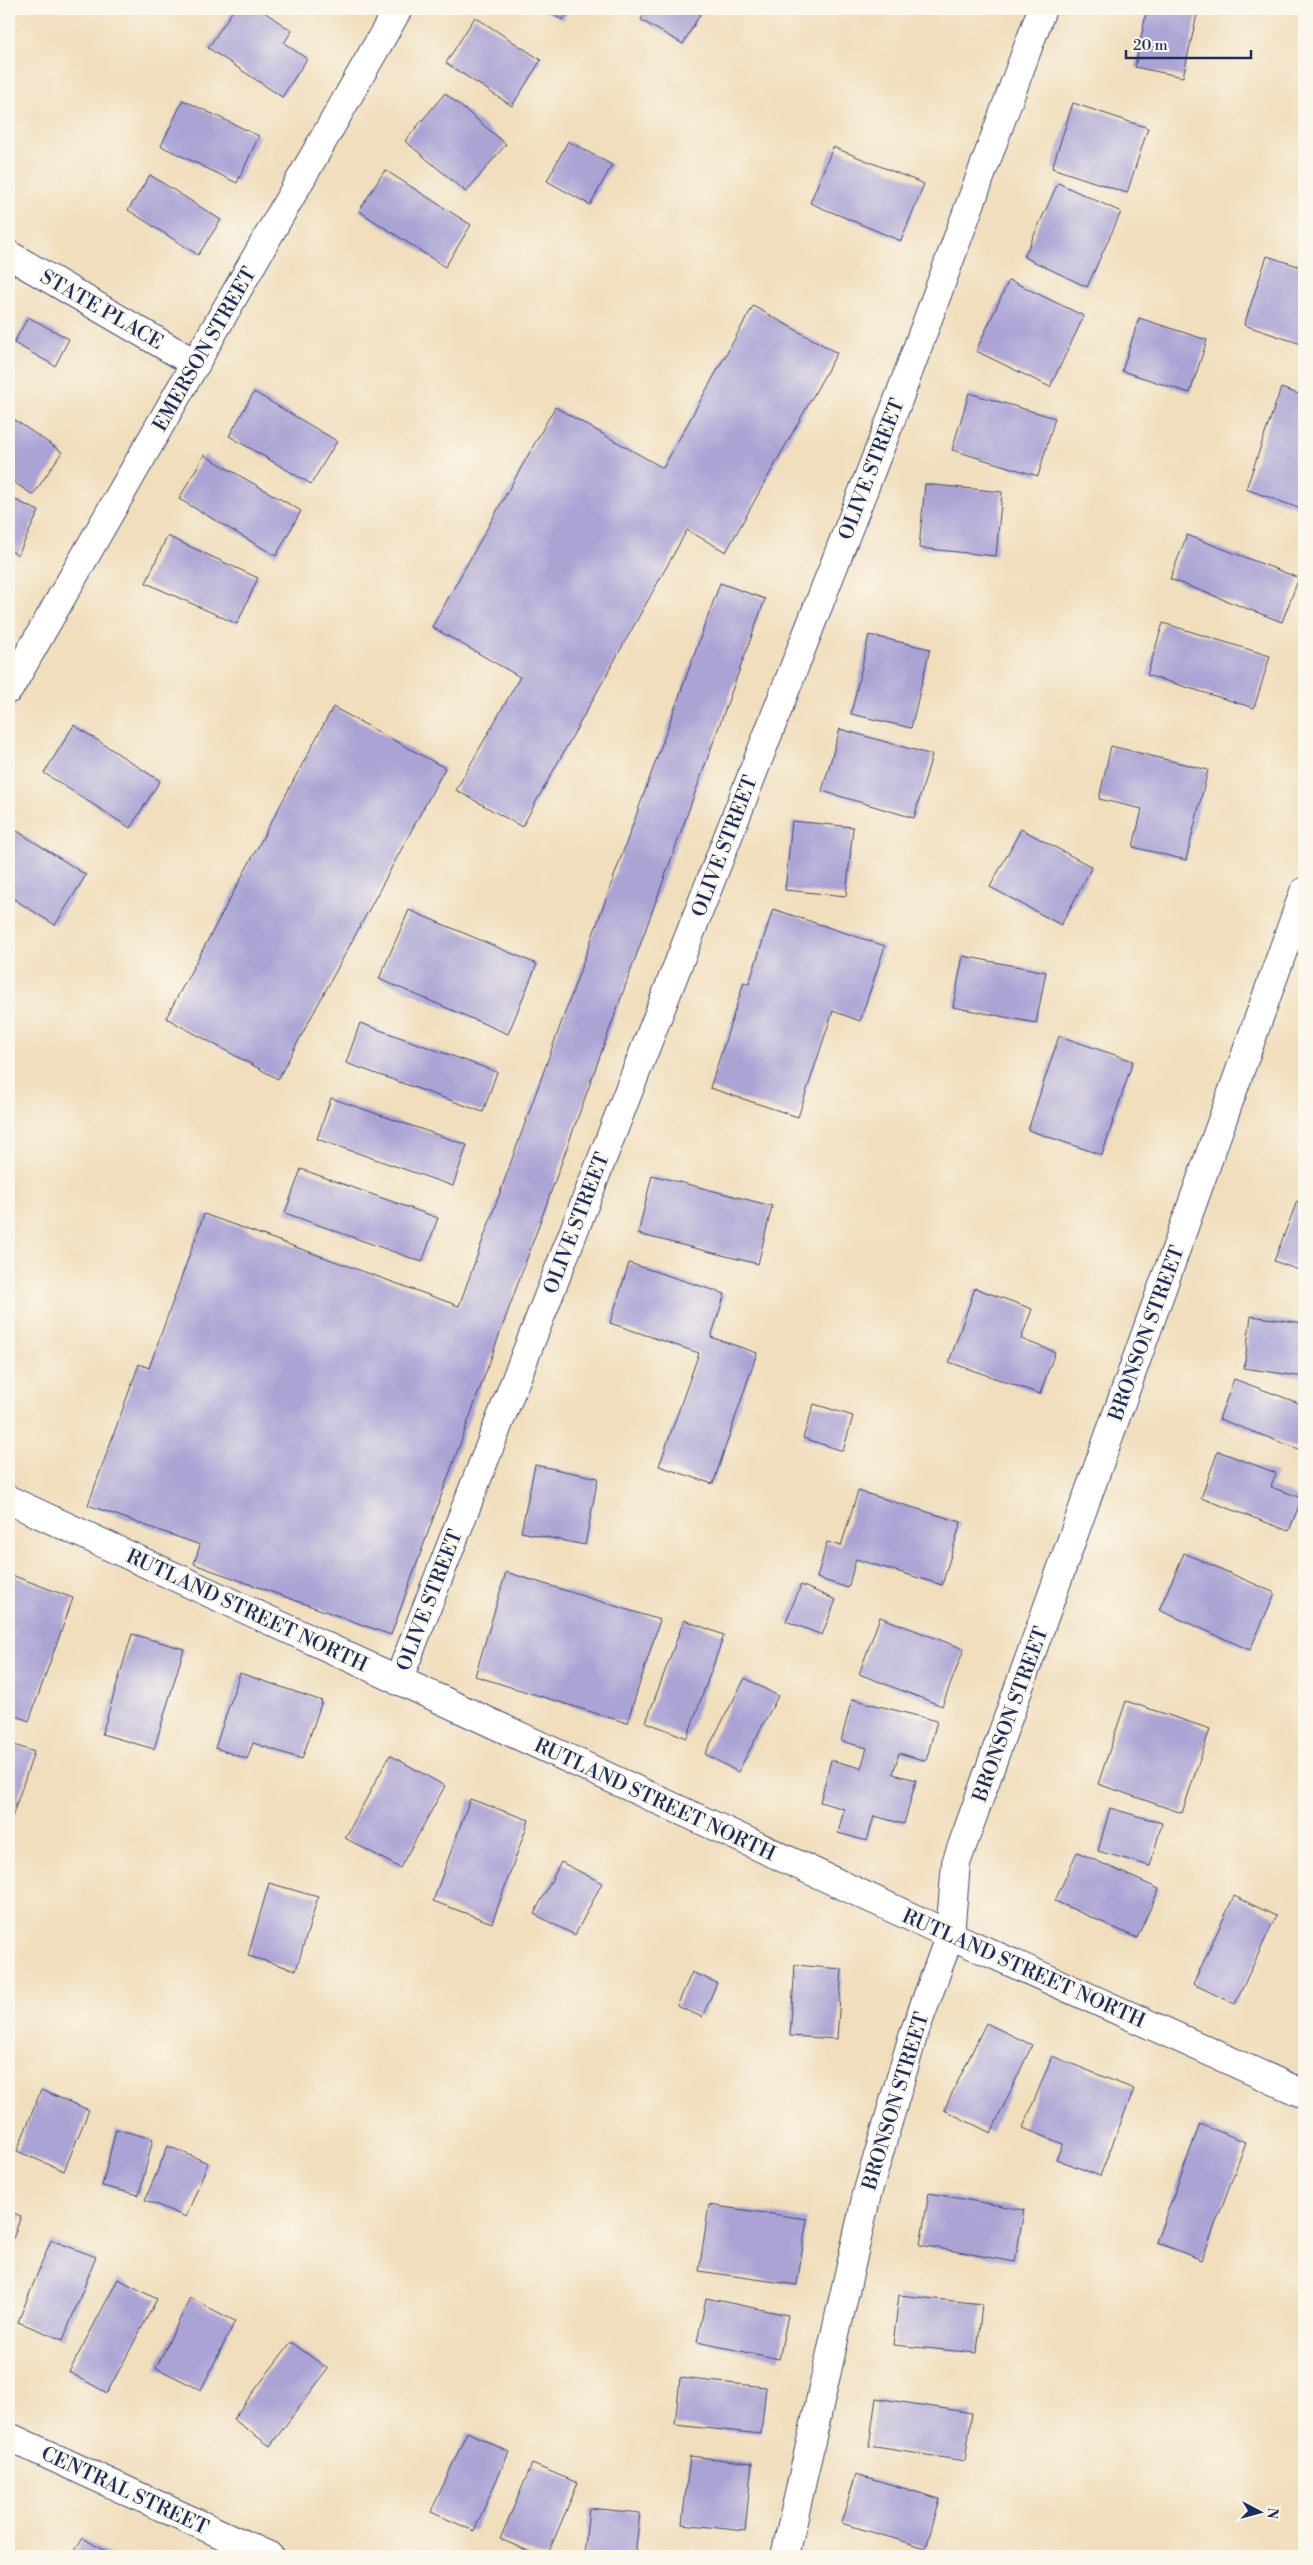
<svg xmlns="http://www.w3.org/2000/svg" width="1313" height="2565" font-family="'Libre Bodoni',serif">
<style>
.building{fill:#aaa3d4}
.lines{fill:none;stroke-linecap:round;stroke-linejoin:round}
.street-casing{stroke:#3b496c;stroke-width:30}
.street{stroke:#fff;stroke-width:28}
.labels{text-anchor:middle;stroke-width:4;stroke-linejoin:round;paint-order:stroke}
.street-label{font-size:20px;fill:#1b2f5e;stroke:#fbf7ec}
</style>
<rect width="100%" height="100%" fill="#fbf7ec"/>
<filter id="ink" filterUnits="userSpaceOnUse"><feTurbulence type="fractalNoise" baseFrequency=".02" numOctaves="2"/><feDisplacementMap in="SourceGraphic" scale="10" xChannelSelector="R" yChannelSelector="G"/><feConvolveMatrix kernelMatrix="1 2 1 2 8 2 1 2 1" color-interpolation-filters="sRGB"/></filter>
<filter id="wash" filterUnits="userSpaceOnUse"><feTurbulence type="fractalNoise" baseFrequency=".0096" numOctaves="4" result="noise"/><feDisplacementMap in="SourceGraphic" scale="20" xChannelSelector="R" yChannelSelector="G"/><feGaussianBlur stdDeviation="1.12" result="paint"/><feColorMatrix in="noise" values="0 0 0 0 0 0 0 0 0 0 0 0 0 0 0 0 0 1.4 0 .05"/><feComposite in="paint" operator="in"/></filter>
<g filter="url(#wash)">
<rect width="100%" height="100%" fill="#f0debc"/>
<g id="blocks">
<path class="building" d="M234,9H260L292,31L284,43L307,59L282,97L208,48Z
M541,9H569L563,20Z
M647,9H703L683,44L641,20Z
M1147,9H1224L1222,15L1198,10L1183,77L1135,67Z
M475,17L541,60L512,106L446,63Z
M445,93L506,144L466,192L405,141Z
M183,100L259,136L237,183L161,146Z
M1073,103L1148,128L1127,193L1052,168Z
M568,141L612,165L590,205L547,181Z
M833,147L924,184L901,241L810,203Z
M385,170L471,225L445,267L359,211Z
M150,175L221,220L198,255L128,210Z
M1058,183L1121,212L1087,287L1024,257Z
M1267,256L1304,268V345L1244,325Z
M1009,280L1084,316L1050,387L976,351Z
M753,306L837,353L726,552L687,530L522,827L456,790L520,677L432,627L555,407L663,468Z
M28,317L69,339L55,366L14,343Z
M1139,318L1207,340L1190,393L1122,371Z
M1281,388L1304,396V510L1246,489Z
M254,392L337,441L311,484L229,436Z
M969,393L1055,418L1038,476L952,450Z
M9,416L62,452L33,495L9,479Z
M204,455L301,511L276,556L179,499Z
M925,484L1002,492L996,556L919,548Z
M9,497L39,511L18,555L9,550Z
M1187,535L1299,578L1282,622L1170,579Z
M167,536L258,578L237,624L146,583Z
M720,583L765,599L391,1635L194,1564L200,1545L88,1505L139,1364L149,1368L204,1214L459,1306Z
M1163,623L1270,656L1254,708L1147,675Z
M869,635L930,649L911,728L851,714Z
M333,707L445,768L278,1079L166,1018Z
M74,725L160,781L130,828L44,773Z
M840,729L932,755L914,818L822,791Z
M1111,746L1208,770L1186,860L1133,847L1142,809L1099,799Z
M792,821L853,827L846,896L785,890Z
M1021,829L1092,867L1061,925L990,887Z
M17,831L86,875L55,925L9,896V843Z
M773,909L885,946L860,1021L833,1011L798,1117L710,1088L744,982L749,984Z
M409,910L537,964L508,1034L379,979Z
M963,956L1046,972L1036,1023L953,1007Z
M360,1023L497,1072L483,1112L346,1063Z
M1059,1036L1133,1061L1102,1155L1028,1130Z
M331,1098L467,1145L453,1186L317,1139Z
M301,1169L438,1218L422,1262L285,1213Z
M652,1175L772,1206L758,1264L638,1234Z
M1297,1201L1304,1204V1272L1274,1261Z
M629,1263L725,1294L711,1337L757,1353L713,1484L659,1466L699,1353L610,1323Z
M975,1288L1032,1309L1021,1339L1055,1352L1040,1394L949,1362Z
M1251,1316L1304,1323V1377L1244,1368Z
M1234,1379L1304,1405V1451L1219,1419Z
M814,1404L853,1416L843,1451L803,1438Z
M1218,1451L1276,1473L1271,1487L1302,1498L1289,1531L1201,1498Z
M535,1465L598,1478L585,1545L521,1532Z
M858,1491L961,1522L942,1585L856,1559L848,1588L817,1578L827,1542L841,1546Z
M1184,1553L1275,1593L1250,1650L1159,1610Z
M506,1572L660,1620L627,1723L475,1676Z
M14,1576L73,1598L29,1721L9,1713V1591Z
M801,1585L836,1600L822,1635L786,1621Z
M880,1617L964,1649L942,1706L859,1674Z
M684,1620L724,1635L687,1738L646,1722Z
M132,1634L184,1649L154,1749L102,1734Z
M240,1673L322,1701L302,1759L253,1743L247,1759L215,1748Z
M745,1678L778,1696L738,1772L705,1754Z
M852,1699L937,1721L926,1761L899,1753L893,1774L916,1780L904,1824L874,1816L867,1841L838,1833L844,1809L820,1802L831,1760L861,1768L867,1748L841,1741Z
M1126,1701L1210,1729L1182,1813L1098,1784Z
M9,1743L34,1752L9,1826Z
M390,1755L445,1786L400,1868L345,1838Z
M470,1799L529,1820L492,1923L433,1901Z
M1110,1808L1162,1823L1150,1866L1098,1851Z
M1077,1852L1159,1889L1137,1938L1055,1901Z
M561,1862L602,1883L575,1935L534,1914Z
M269,1883L318,1897L296,1970L248,1956Z
M1234,1896L1276,1916L1235,2004L1193,1984Z
M795,1965L842,1969L837,2039L790,2036Z
M692,1972L717,1983L702,2017L677,2006Z
M986,2023L1032,2045L991,2133L944,2110Z
M1052,2056L1134,2089L1100,2176L1056,2159L1063,2144L1023,2128Z
M41,2090L89,2110L64,2171L17,2151Z
M1200,2124L1246,2142L1202,2260L1156,2242Z
M116,2129L153,2139L139,2195L102,2186Z
M168,2146L208,2163L186,2217L145,2200Z
M929,2193L1024,2210L1015,2262L920,2245Z
M709,2205L807,2219L797,2285L699,2271Z
M9,2211L21,2216L9,2250Z
M51,2240L96,2257L63,2340L18,2322Z
M118,2279L157,2299L107,2393L69,2372Z
M899,2295L982,2304L977,2353L893,2345Z
M190,2298L235,2321L201,2390L156,2368Z
M706,2298L788,2315L779,2359L697,2342Z
M291,2342L328,2369L270,2446L233,2419Z
M680,2378L766,2387L761,2434L675,2425Z
M876,2398L972,2413L965,2461L869,2446Z
M467,2432L509,2452L474,2531L431,2512Z
M690,2456L752,2463L745,2531L682,2524Z
M532,2464L578,2483L547,2556H540L500,2539Z
M856,2474L940,2499L926,2548L841,2523Z
M589,2508L640,2513L635,2556H584Z
M83,2538L113,2556H72Z"/>
</g>
</g>
<g filter="url(#ink)">
<use href="#blocks" fill-opacity="0" stroke="#3b496c" stroke-width="1"/>
<g class="lines">
<defs>
<path id="street" d="M9,255L196,364
M9,689L398,9
M9,1500L950,1935L1304,2094
M398,1681L890,422L1042,9
M9,2437L269,2556
M785,2556L867,2194L913,2036L950,1935L956,1863L1304,892"/>
</defs>
<use href="#street" class="street-casing"/>
<use href="#street" class="street"/>
</g>
</g>
<g class="labels">
<g class="street-label">
<text transform="translate(102 309) rotate(30)" y="7">STATE PLACE</text>
<text transform="translate(204 349) rotate(-60)" y="7">EMERSON STREET</text>
<text transform="translate(871 469) rotate(-69)" y="7">OLIVE STREET</text>
<text transform="translate(724 846) rotate(-69)" y="7">OLIVE STREET</text>
<text transform="translate(576 1223) rotate(-69)" y="7">OLIVE STREET</text>
<text transform="translate(1146 1333) rotate(-70)" y="7">BRONSON STREET</text>
<text transform="translate(429 1600) rotate(-69)" y="7">OLIVE STREET</text>
<text transform="translate(247 1610) rotate(25)" y="7">RUTLAND STREET NORTH</text>
<text transform="translate(1010 1714) rotate(-70)" y="7">BRONSON STREET</text>
<text transform="translate(655 1799) rotate(25)" y="7">RUTLAND STREET NORTH</text>
<text transform="translate(1024 1968) rotate(24)" y="7">RUTLAND STREET NORTH</text>
<text transform="translate(895 2101) rotate(-73)" y="7">BRONSON STREET</text>
<text transform="translate(125 2490) rotate(25)" y="7">CENTRAL STREET</text>
</g>
</g>
<rect width="1313" height="2565" fill="none" stroke="#fbf7ec" stroke-width="30"/>
<g transform="translate(1260 2512) rotate(96)" stroke="#fbf7ec" stroke-width="4" paint-order="stroke">
<path d="M0-4L9 19L0 12L-9 19Z" fill="#1b2f5e"/>
<text y="-8" font-size="14" font-weight="bold" text-anchor="middle" fill="#1b2f5e">N</text>
</g>
<path d="M1126 50v8h125v-8" fill="none" stroke="#1b2f5e" stroke-width="2.5"/>
<text x="1133" y="50" font-size="15" fill="#1b2f5e" stroke="#fbf7ec" stroke-width="4" paint-order="stroke">20 m</text>
</svg>
